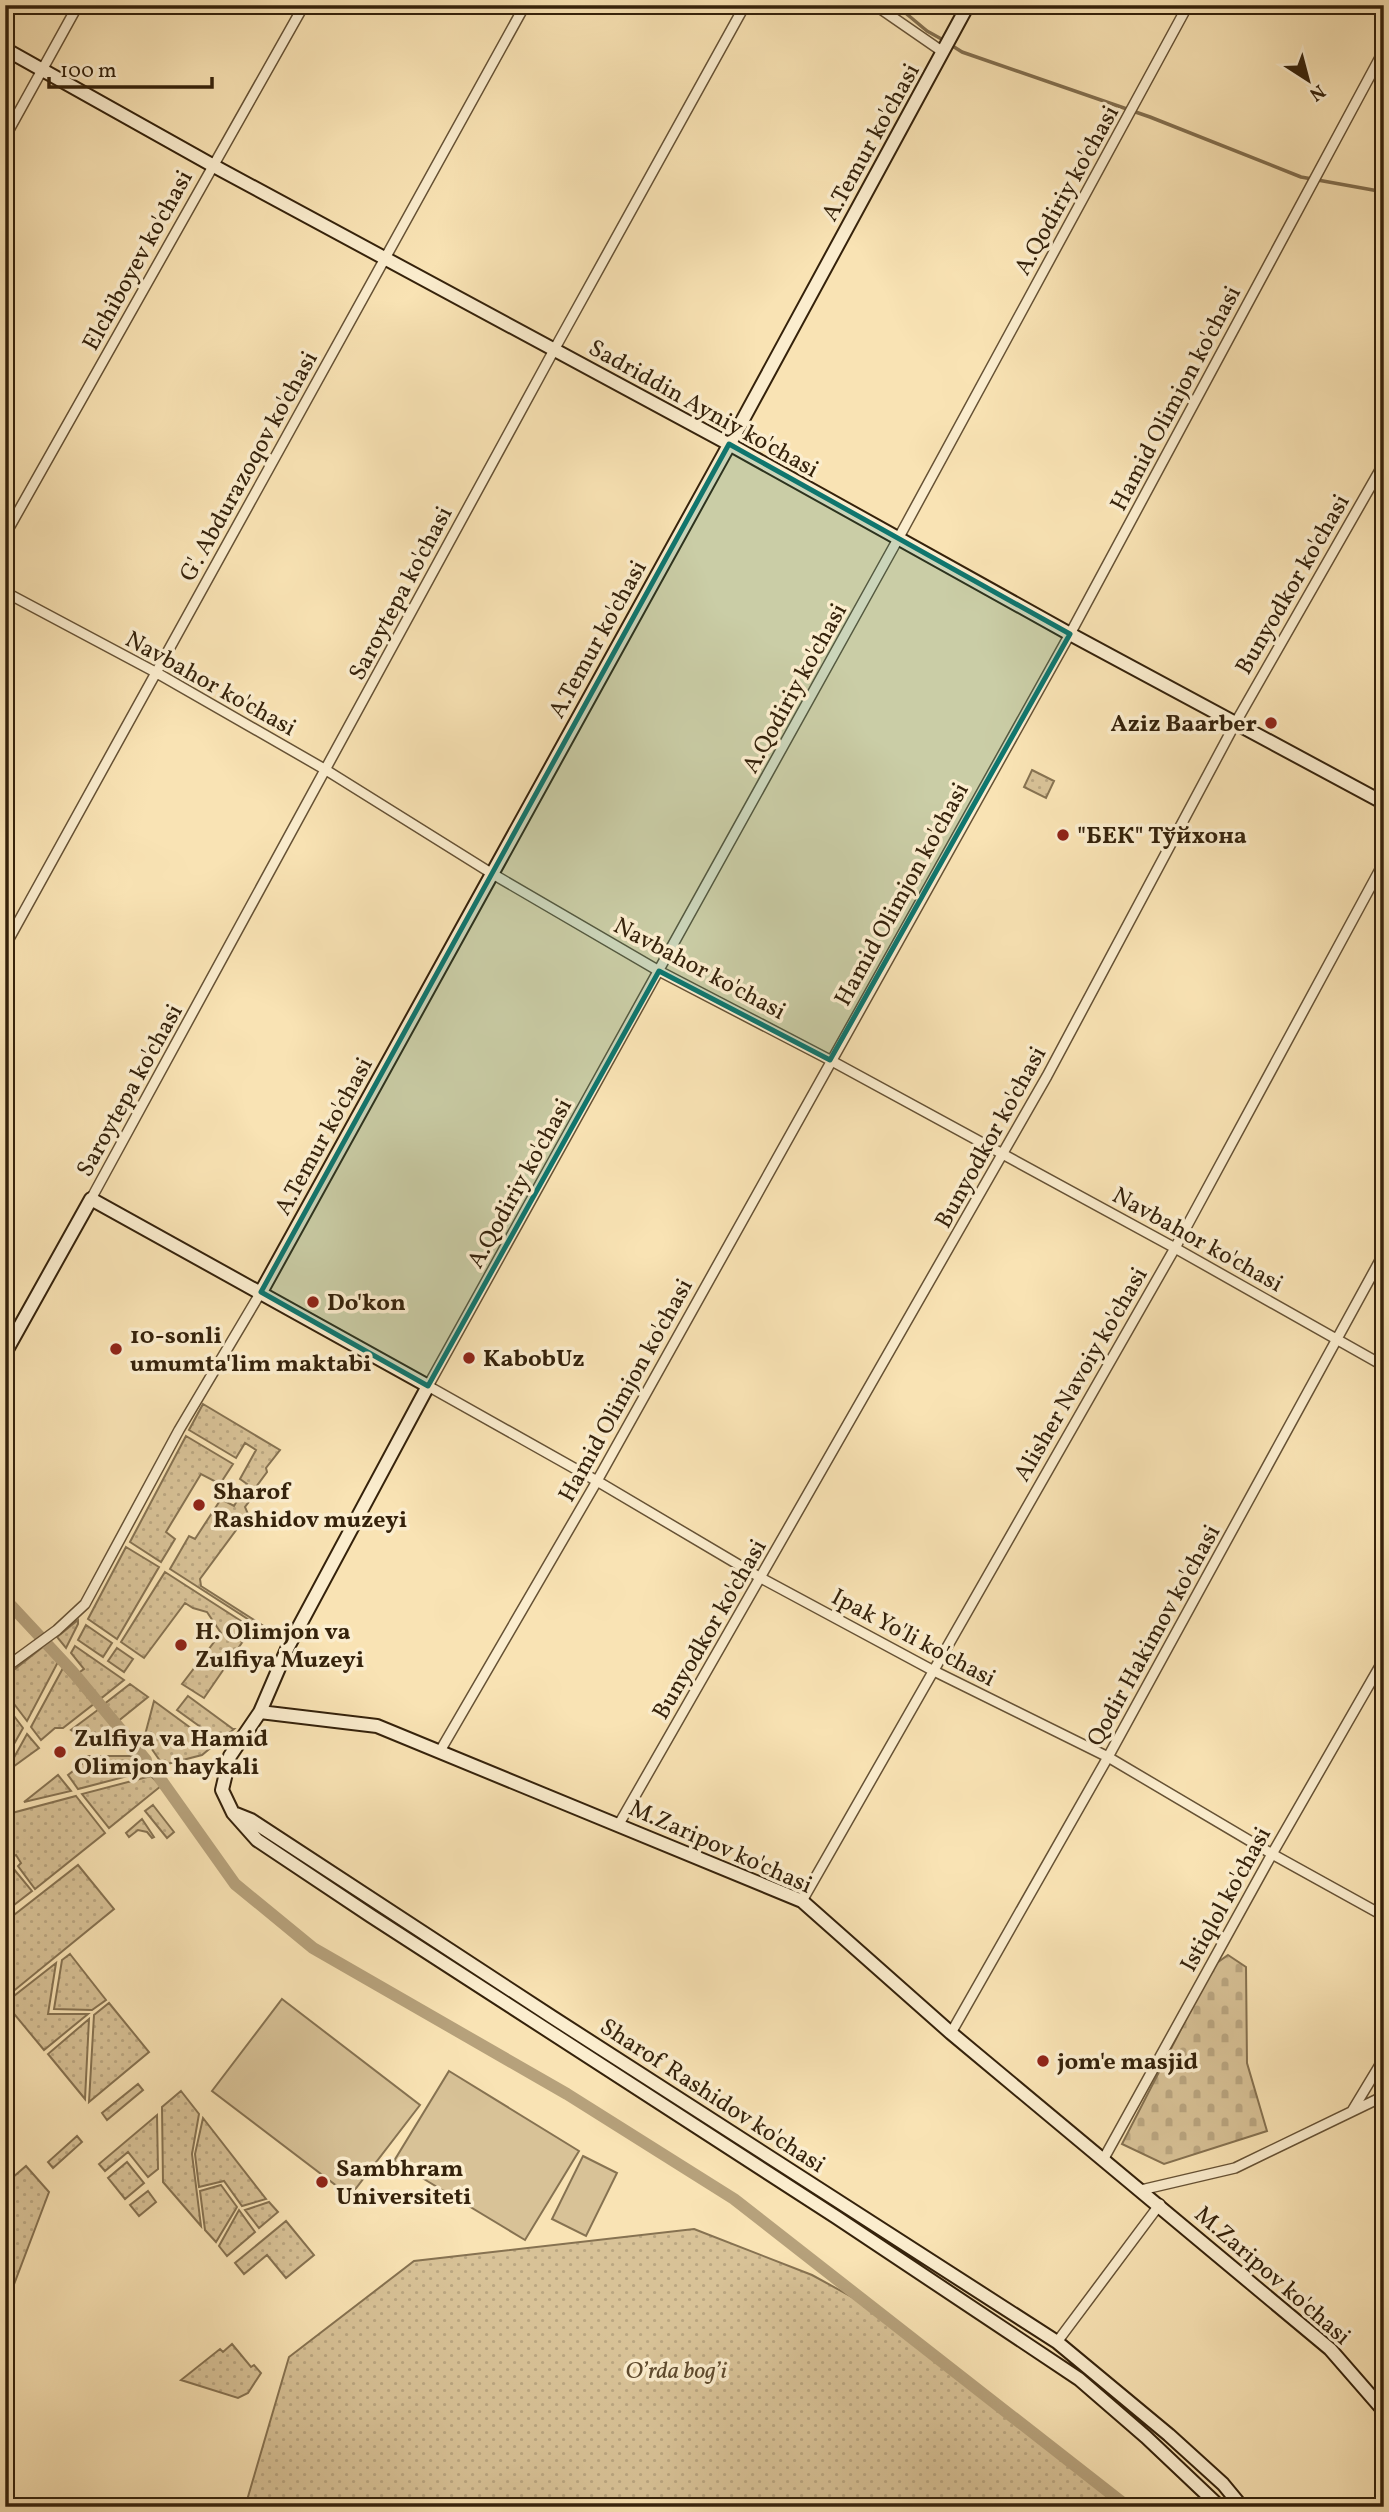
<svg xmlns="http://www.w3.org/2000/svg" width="1389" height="2512" font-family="Vollkorn,serif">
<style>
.green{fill:url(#green-dots);stroke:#867251;stroke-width:2}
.cemetery{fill:url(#cemetery-stones);stroke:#867251;stroke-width:2}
.pitch{fill:#d8c297;stroke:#867251;stroke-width:2}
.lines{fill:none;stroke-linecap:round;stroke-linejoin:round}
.stream{stroke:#826e4e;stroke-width:3.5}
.canal{stroke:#b6a17b;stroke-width:12}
.street-casing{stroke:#665235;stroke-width:12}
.secondary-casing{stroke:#35220b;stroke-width:16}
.street{stroke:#fbedce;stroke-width:9}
.secondary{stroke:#fbedce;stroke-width:12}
.marked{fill:#0f766e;fill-opacity:0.2;stroke:#0f766e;stroke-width:5;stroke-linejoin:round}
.poi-dot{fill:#8f2418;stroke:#fbedce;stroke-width:2.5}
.labels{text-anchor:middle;stroke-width:7;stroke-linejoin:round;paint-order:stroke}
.street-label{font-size:24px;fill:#35220b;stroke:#fbedce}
.poi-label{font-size:24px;font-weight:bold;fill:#35220b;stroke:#fbedce;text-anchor:start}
.park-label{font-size:24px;font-style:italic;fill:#5e4a2e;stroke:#fbedce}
</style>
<defs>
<pattern id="green-dots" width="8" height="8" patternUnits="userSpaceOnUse" patternTransform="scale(1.75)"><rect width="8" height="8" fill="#d8c297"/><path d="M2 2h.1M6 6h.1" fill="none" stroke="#baa681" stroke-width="1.8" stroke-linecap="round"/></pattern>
<pattern id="cemetery-stones" width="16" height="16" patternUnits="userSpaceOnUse" patternTransform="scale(1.75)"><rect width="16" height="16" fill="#d8c297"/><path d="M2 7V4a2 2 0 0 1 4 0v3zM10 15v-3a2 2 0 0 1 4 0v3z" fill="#baa681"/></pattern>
</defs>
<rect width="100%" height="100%" fill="#f9e3b4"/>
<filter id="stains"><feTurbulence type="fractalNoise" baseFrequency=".00286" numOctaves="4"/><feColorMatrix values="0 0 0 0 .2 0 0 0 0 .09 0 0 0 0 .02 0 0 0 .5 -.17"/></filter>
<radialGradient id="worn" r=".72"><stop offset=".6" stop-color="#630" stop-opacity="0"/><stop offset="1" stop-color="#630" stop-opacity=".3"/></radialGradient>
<path class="green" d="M1032,770L1054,781L1046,798L1024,787Z
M203,1404L280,1450L266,1468L267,1472L256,1487L258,1490L245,1507L248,1514L200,1579L201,1586L273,1632L271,1634L170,1569L189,1536L195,1539L221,1499L234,1506L247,1484L240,1479L256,1450L245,1443L236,1458L189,1430Z
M186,1436L233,1464L220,1484L201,1474L166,1532L175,1539L161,1562L130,1542Z
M126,1547L159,1567L117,1639L88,1619Z
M165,1572L252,1628L204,1698L182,1684L221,1633L207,1612L193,1608L185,1603L144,1658L121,1642Z
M78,1620V1624L66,1648L57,1637Z
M86,1625L112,1643L103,1657L78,1640Z
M44,1646L58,1662L27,1721L5,1692V1677Z
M75,1646L124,1680L99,1700L77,1674L84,1669L71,1653Z
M117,1648L133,1659L124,1672L108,1661Z
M63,1668L70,1676L72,1675L95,1703L63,1728H55L41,1740L31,1727Z
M130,1684L148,1697L117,1722L103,1705Z
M188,1696L233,1729H234L220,1741L177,1710Z
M154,1701L214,1745L202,1755L163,1765L149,1745L141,1750Z
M5,1704L23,1728L5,1760Z
M99,1709L113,1725L84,1746L80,1736L71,1730Z
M27,1734L39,1748L6,1772Z
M83,1756H138L137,1758L147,1771L78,1789L68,1775L82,1764Z
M58,1775L71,1791L24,1802Z
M151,1776L161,1786L109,1828L82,1794Z
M76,1796L105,1833L35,1889L18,1866L21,1863L16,1855L12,1857L5,1847V1818L12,1813Z
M153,1805L174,1832L167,1838L145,1811Z
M142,1819L154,1837L152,1838L147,1832L138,1830L129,1837L126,1833Z
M5,1854L10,1860L8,1862L32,1891L5,1912Z
M78,1865L114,1909L5,1998V1922Z
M70,1954L106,2000L92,2010L54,2009L62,1960Z
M56,1963L48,2014H88L44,2050L5,2003Z
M109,2003L149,2052L89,2102L94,2015Z
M89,2019L85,2099L48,2054Z
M138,2084L143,2090L107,2120L102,2113Z
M181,2091L199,2114L192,2154L201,2226L163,2182L162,2107Z
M157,2115L158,2169L148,2177L128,2152L105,2171L99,2164Z
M203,2118L266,2199L242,2206L224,2181L199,2187L195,2154Z
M77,2136L82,2142L53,2168L48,2162Z
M127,2162L144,2183L125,2199L108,2178Z
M26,2166L49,2192L13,2287L5,2279V2184Z
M221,2185L237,2207L216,2242L205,2230L200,2191Z
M148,2191L156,2202L139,2216L130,2205Z
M269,2202L278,2212L259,2228L245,2210Z
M239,2210L255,2232L227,2256L219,2246Z
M286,2221L314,2255L286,2278L267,2255L244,2274L235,2263Z
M694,2229L812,2275L854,2298L1089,2478L1117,2507H245L289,2357L414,2261Z
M232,2344L251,2367L254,2365L261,2373L248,2393L238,2398L181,2380L220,2349L223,2352Z"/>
<path class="cemetery" d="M1228,1955L1246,1967L1247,2063L1267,2131L1164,2164L1122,2144L1214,1965Z"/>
<path class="pitch" d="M282,1999L420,2105L350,2196L212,2091Z
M449,2071L579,2151L525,2240L394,2161Z
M583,2156L617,2173L586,2236L552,2219Z"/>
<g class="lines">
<path class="stream" d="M896,5L927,31L945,41
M951,45L962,52L1150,117L1301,177L1384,192"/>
<path class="canal" d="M5,1290L9,1298L5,1316
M5,1599L72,1671L146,1760
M159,1777L235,1884L313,1948L567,2094L734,2199L1128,2507"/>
<defs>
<path id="street" d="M875,5L943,52
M1188,5L898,539L428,1386L597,1481L761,1578L932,1670L1108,1757L1272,1854L1384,1916
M5,137L78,5
M5,535L304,5
M5,592L157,673L326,770L491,873L659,971L830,1060L1175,1248L1384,1366
M5,946L525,5
M91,1199L554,350L745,5
M5,1668L57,1630L85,1604L179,1430L261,1292
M440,1751L597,1481L1070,634L1384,50
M619,1824L1047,1076L1236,722L1384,463
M802,1901L1175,1248L1384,862
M951,2033L1108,1757L1384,1253
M1352,2111L1384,2058
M1103,2160L1272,1854L1384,1659
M1141,2190L1235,2168L1384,2096
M1057,2342L1160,2204"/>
<path id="secondary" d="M5,49L212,165L729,444L1070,634L1384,803
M261,1292L734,436L968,5
M5,1353L91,1199L428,1386L288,1647L260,1712L230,1756L222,1790L233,1813L257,1840L371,1916L836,2217L1079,2379L1146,2437L1220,2507
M260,1712L377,1726L802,1901L951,2033L1330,2349L1384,2411
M236,1814L251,1820L552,2017L1057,2342L1169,2435L1223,2484L1242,2507"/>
</defs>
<use href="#street" class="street-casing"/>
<use href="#secondary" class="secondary-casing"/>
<use href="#street" class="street"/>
<use href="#secondary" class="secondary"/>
</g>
<path class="marked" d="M729,444L1070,634L830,1060L659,971L428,1386L261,1292Z"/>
<g class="poi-dot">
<circle cx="1271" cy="723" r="7"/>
<circle cx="1063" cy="835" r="7"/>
<circle cx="313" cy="1302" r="7"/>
<circle cx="116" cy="1349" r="7"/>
<circle cx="469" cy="1358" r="7"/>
<circle cx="199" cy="1505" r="7"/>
<circle cx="181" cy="1645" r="7"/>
<circle cx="60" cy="1752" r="7"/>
<circle cx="1043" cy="2061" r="7"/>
<circle cx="322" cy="2182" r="7"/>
</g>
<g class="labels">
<g class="street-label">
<text transform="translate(870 142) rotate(-61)" y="8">A.Temur ko'chasi</text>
<text transform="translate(1066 190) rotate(-61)" y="8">A.Qodiriy ko'chasi</text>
<text transform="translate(137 260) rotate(-61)" y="8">Elchiboyev ko'chasi</text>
<text transform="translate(1175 398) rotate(-62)" y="8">Hamid Olimjon ko'chasi</text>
<text transform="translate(704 408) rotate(29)" y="8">Sadriddin Ayniy ko'chasi</text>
<text transform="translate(248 466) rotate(-61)" y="8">G'. Abdurazoqov ko'chasi</text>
<text transform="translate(1292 584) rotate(-60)" y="8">Bunyodkor ko'chasi</text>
<text transform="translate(400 593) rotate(-62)" y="8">Saroytepa ko'chasi</text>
<text transform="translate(597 639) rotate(-61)" y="8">A.Temur ko'chasi</text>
<text transform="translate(211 683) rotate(29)" y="8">Navbahor ko'chasi</text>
<text transform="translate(794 688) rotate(-61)" y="8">A.Qodiriy ko'chasi</text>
<text transform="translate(901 894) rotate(-61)" y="8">Hamid Olimjon ko'chasi</text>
<text transform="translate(700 968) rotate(28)" y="8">Navbahor ko'chasi</text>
<text transform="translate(129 1090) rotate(-61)" y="8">Saroytepa ko'chasi</text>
<text transform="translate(323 1136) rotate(-61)" y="8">A.Temur ko'chasi</text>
<text transform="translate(990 1137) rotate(-61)" y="8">Bunyodkor ko'chasi</text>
<text transform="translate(519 1183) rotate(-61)" y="8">A.Qodiriy ko'chasi</text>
<text transform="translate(1198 1239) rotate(29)" y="8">Navbahor ko'chasi</text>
<text transform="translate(1080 1374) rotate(-60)" y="8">Alisher Navoiy ko'chasi</text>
<text transform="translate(625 1390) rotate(-61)" y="8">Hamid Olimjon ko'chasi</text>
<text transform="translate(709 1629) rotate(-60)" y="8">Bunyodkor ko'chasi</text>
<text transform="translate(1153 1635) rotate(-61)" y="8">Qodir Hakimov ko'chasi</text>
<text transform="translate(914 1637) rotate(28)" y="8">Ipak Yo'li ko'chasi</text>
<text transform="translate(721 1846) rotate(24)" y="8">M.Zaripov ko'chasi</text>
<text transform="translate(1225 1899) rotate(-61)" y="8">Istiqlol ko'chasi</text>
<text transform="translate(713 2095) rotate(33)" y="8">Sharof Rashidov ko'chasi</text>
<text transform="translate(1273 2275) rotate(41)" y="8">M.Zaripov ko'chasi</text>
</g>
<g class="poi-label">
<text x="1257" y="731" text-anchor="end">Aziz Baarber</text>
<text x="1077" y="843">"БЕК" Тўйхона</text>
<text x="327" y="1310">Do'kon</text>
<text x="130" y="1343">10-sonli<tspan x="130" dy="28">umumta'lim maktabi</tspan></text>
<text x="483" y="1366">KabobUz</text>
<text x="213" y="1499">Sharof<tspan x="213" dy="28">Rashidov muzeyi</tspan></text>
<text x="195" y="1639">H. Olimjon va<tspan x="195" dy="28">Zulfiya Muzeyi</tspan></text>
<text x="74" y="1746">Zulfiya va Hamid<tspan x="74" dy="28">Olimjon haykali</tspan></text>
<text x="1057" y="2069">jom'e masjid</text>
<text x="336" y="2176">Sambhram<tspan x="336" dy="28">Universiteti</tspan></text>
</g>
<g class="park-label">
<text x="676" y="2378">O’rda bog’i</text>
</g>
</g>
<rect width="1389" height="2512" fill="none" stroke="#f9e3b4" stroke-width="28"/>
<rect x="7" y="7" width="1375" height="2498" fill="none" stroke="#35220b" stroke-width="3.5"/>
<rect x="14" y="14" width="1361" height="2484" fill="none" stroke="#35220b" stroke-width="2"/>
<g transform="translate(1308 80) rotate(144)" stroke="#fbedce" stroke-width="5" paint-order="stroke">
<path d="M0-5L12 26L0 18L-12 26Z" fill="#35220b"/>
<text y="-10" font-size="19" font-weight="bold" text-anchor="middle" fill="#35220b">N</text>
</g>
<path d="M49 77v10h163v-10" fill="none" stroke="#35220b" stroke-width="3.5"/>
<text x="60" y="77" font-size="21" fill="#35220b" stroke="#fbedce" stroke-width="5" paint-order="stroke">100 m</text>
<rect width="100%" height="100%" filter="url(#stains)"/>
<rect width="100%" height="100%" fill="url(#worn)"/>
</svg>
